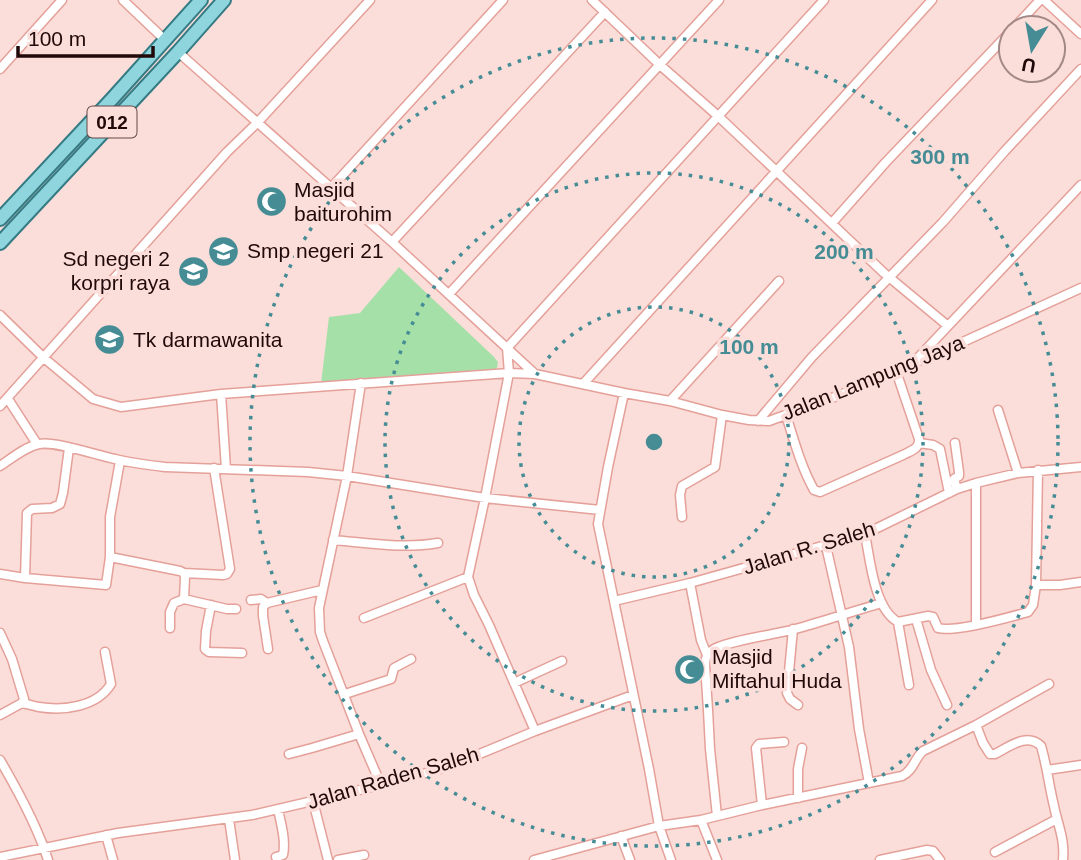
<svg xmlns="http://www.w3.org/2000/svg" width="1081" height="860" font-family="Arial,sans-serif">
<style>
.green{fill:#a6e0a9}
.lines{fill:none;stroke-linecap:round;stroke-linejoin:round}
.street-casing{stroke:#e4a099;stroke-width:11}
.primary-casing{stroke:#367b84;stroke-width:16}
.street{stroke:#fff;stroke-width:8}
.primary{stroke:#8ed5dd;stroke-width:12}
.ring{fill:none;stroke:#458c95;stroke-width:3.5;stroke-dasharray:3.5 7}
.labels{text-anchor:middle;stroke-width:7;stroke-linejoin:round;paint-order:stroke}
.shield{fill:#fbdeda;stroke:#624947;stroke-width:2}
.shield-label{font-size:19px;font-weight:bold;fill:#200908}
.poi-label{font-size:21px;fill:#200908;stroke:#fbdeda;text-anchor:start}
.street-label{font-size:21px;fill:#200908;stroke:#fbdeda}
.centre{fill:#458c95;stroke:#fbdeda;stroke-width:3.5}
.ring-label{font-size:21px;text-anchor:middle;font-weight:bold;fill:#458c95;stroke:#fbdeda;stroke-width:7;stroke-linejoin:round;paint-order:stroke}
</style>
<rect width="100%" height="100%" fill="#fbdeda"/>
<path class="green" d="M399,267L493,356L498,362L497,368L493,372L321,384L329,317L360,313Z"/>
<g class="lines">
<defs>
<path id="street" d="M123,0L165,40
M592,0L660,65L718,116L884,273L948,326
M1044,0L1081,34
M1014,28L1040,0
M178,52L392,242L535,374
M0,69L62,0
M331,188L503,0
M832,223L886,162L1011,31
M392,242L605,12
M449,294L719,0
M0,315L44,358L93,399L121,407L221,394L509,373L535,374L624,393L670,401L722,415L749,420L769,421L840,395L965,341L1081,288
M915,361L1081,185
M361,383L347,476L319,608L320,632L323,641L359,734L381,785
M583,384L932,0
M624,393L608,467L598,524L649,769L659,826L671,860
M221,394L226,469
M8,399L37,444
M670,401L779,281
M0,406L227,152L258,122L370,0
M998,410L1018,473
M786,415C794,440 801,467 814,490L820,492L903,455C910,451 920,449 919,439L896,371
M758,421L812,357L943,222L1004,152L1081,69
M919,443L933,445L940,449L949,493
M955,443L959,472V476L954,479L957,489
M0,466C12,458 25,447 39,444C56,441 96,455 115,459C131,463 148,465 165,467L308,472L347,476L485,498L600,510
M682,517L680,495L682,486L715,467L722,415
M865,534C870,559 874,609 898,622L928,616L933,617L938,628C955,633 1010,617 1028,612L1033,605L1036,585H1060L1081,582
M333,540C368,543 403,549 438,543
M826,546L849,647L859,729L869,783
M110,557L180,571L184,573L185,577L184,599L227,609H236
M184,573L223,575L227,574L230,569L214,468
M0,574L25,578L106,585L110,557V517L120,461
M25,578L27,513L32,509L52,508L60,504L63,493L69,448
M690,583L701,640L707,655
M1036,585L1038,470
M251,600L261,599L267,603L322,590
M614,601L690,583L865,534L957,489L976,483L1018,473L1081,467
M267,603L263,607V616L268,649
M211,605L206,631L205,649L209,652L242,653
M364,618L468,577
M916,619L931,670L947,705
M898,622L909,685
M976,624V483
M170,628V612L174,603L184,599
M793,629L787,693L790,699L798,705
M0,633L12,659L24,699L22,703L0,715
M514,683L562,661
M1049,684L976,725L983,743L990,754H995C1009,747 1027,732 1041,746C1047,766 1049,786 1054,806C1058,826 1065,839 1063,860
M345,694L391,679L394,668L411,659
M22,703C28,704 33,706 39,707C64,711 97,707 111,684L105,652
M535,731L489,625L474,595L468,577L485,498L509,373L507,348L824,0
M289,754L312,748L359,734
M0,760C17,789 38,828 48,860
M1047,770L1081,765
M798,798V769L802,748
M313,801L328,860
M762,805L756,748L759,744L784,742
M717,816L710,749L708,710L705,665C705,660 706,655 711,651C723,641 780,634 799,628C827,620 854,611 882,603
M229,819L235,860
M701,820L762,805L902,776C914,770 914,759 923,751L976,725
M106,835L113,860
M621,836L630,860
M995,852L1057,819
M0,857L118,833L252,815L381,785L437,770L460,762L535,731L633,695
M276,857L283,855C286,840 281,824 278,809
M338,860L364,855
M534,860L659,826L701,820L717,860
M880,860L927,850L933,851L940,860"/>
<path id="primary" d="M0,219L112,99L201,0
M0,243L178,52L224,0"/>
</defs>
<use href="#street" class="street-casing"/>
<use href="#primary" class="primary-casing"/>
<use href="#street" class="street"/>
<use href="#primary" class="primary"/>
</g>
<g class="ring">
<circle cx="654" cy="442" r="135"/>
<circle cx="654" cy="442" r="269"/>
<circle cx="654" cy="442" r="404"/>
</g>
<defs>
<symbol id="mosque-disc" viewBox="-11 -11 22 22"><circle r="9.5" fill="#458c95" stroke="#fbdeda"/><path d="M3.5-4.9A6 6 0 1 0 3.5 4.9A5 5 0 1 1 3.5-4.9Z" fill="#fff"/></symbol>
<symbol id="school-disc" viewBox="-11 -11 22 22"><circle r="9.5" fill="#458c95" stroke="#fbdeda"/><path d="M0-5L7-2L0 1L-7-2ZM-4 1L0 2.5L4 1V4Q0 6-4 4Z" fill="#fff"/></symbol>
</defs>
<g fill-rule="evenodd">
<use href="#mosque-disc" x="254" y="184" width="35" height="35"/>
<use href="#school-disc" x="206" y="234" width="35" height="35"/>
<use href="#school-disc" x="176" y="254" width="35" height="35"/>
<use href="#school-disc" x="92" y="322" width="35" height="35"/>
<use href="#mosque-disc" x="672" y="652" width="35" height="35"/>
</g>
<g class="labels">
<rect class="shield" x="87.5" y="106.5" width="49" height="31" rx="5"/>
<g class="shield-label">
<text x="112" y="129">012</text>
</g>
<g class="poi-label">
<text x="294" y="197">Masjid<tspan x="294" dy="24">baiturohim</tspan></text>
<text x="247" y="258">Smp negeri 21</text>
<text x="170" y="266" text-anchor="end">Sd negeri 2<tspan x="170" dy="24">korpri raya</tspan></text>
<text x="133" y="347">Tk darmawanita</text>
<text x="712" y="664">Masjid<tspan x="712" dy="24">Miftahul Huda</tspan></text>
</g>
<g class="street-label">
<text transform="translate(873 378) rotate(-22)" y="7">Jalan Lampung Jaya</text>
<text transform="translate(809 548) rotate(-17)" y="7">Jalan R. Saleh</text>
<text transform="translate(393 778) rotate(-16)" y="7">Jalan Raden Saleh</text>
</g>
</g>
<circle cx="654" cy="442" r="10" class="centre"/>
<g class="ring-label">
<text x="940" y="164">300 m</text>
<text x="844" y="259">200 m</text>
<text x="749" y="354">100 m</text>
</g>
<g transform="translate(1032 49) rotate(191)"><circle r="33" fill="#fbdeda" stroke="#a38986" stroke-width="2"/>
<path d="M0-5L12 26L0 18L-12 26Z" fill="#458c95"/>
<text y="-10" font-size="19" font-weight="bold" text-anchor="middle" fill="#200908">U</text>
</g>
<path d="M18 46v10h135v-10" fill="none" stroke="#200908" stroke-width="3.5"/>
<text x="28" y="46" font-size="21" fill="#200908" stroke="#fbdeda" stroke-width="5" paint-order="stroke">100 m</text>
</svg>
